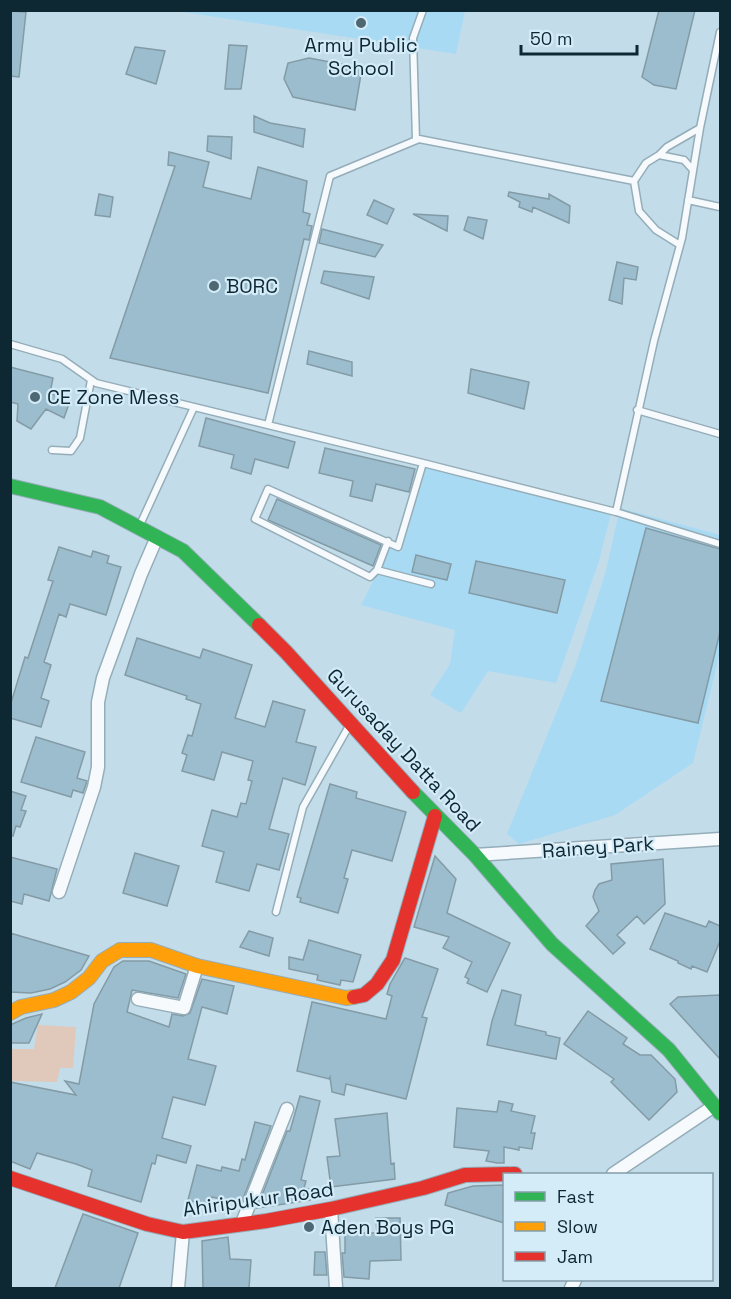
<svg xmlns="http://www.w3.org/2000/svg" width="731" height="1299" font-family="'Space Grotesk',sans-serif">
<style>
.built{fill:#a8daf3}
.green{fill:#e0c8ba}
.building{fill:#9cbdcd;stroke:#839ba6;stroke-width:1.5}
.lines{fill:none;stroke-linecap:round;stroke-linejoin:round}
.lane-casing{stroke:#95adb8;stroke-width:9}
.street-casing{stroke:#95adb8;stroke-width:15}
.fast-casing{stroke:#95adb8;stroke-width:16}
.slow-casing{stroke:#95adb8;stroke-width:16}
.jam-casing{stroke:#95adb8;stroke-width:16}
.lane{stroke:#f6fafc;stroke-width:6}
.street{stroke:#f6fafc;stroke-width:12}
.fast{stroke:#30b455;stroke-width:14}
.slow{stroke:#ff9f0a;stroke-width:14}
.jam{stroke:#e5322d;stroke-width:14}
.poi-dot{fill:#4d6773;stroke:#d4ebf8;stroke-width:2}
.labels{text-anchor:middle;stroke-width:4.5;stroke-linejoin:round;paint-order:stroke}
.poi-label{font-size:20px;fill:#0e2833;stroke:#d4ebf8;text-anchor:start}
.street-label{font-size:20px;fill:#0e2833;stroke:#d4ebf8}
</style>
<rect width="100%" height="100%" fill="#c2dcea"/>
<path class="built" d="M177,11H465L456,54Z
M426,468L612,509L599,561L556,683L488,671L461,713L430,695L450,664L455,630L361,605L390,548L401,552Z
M620,508L720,535V652L693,763L615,815L519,844L507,834L575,667L606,571Z"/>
<path class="green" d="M38,1025L76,1027L73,1068H60L57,1082L11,1081V1049H34Z"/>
<path class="building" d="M659,10H695L676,89L654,85L642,77Z
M10,11L26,12L19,77L10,76Z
M229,45L247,46L241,89H225Z
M135,47L165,51L156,84L126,74Z
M309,58L362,68L355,110L293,97L284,79L288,63Z
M254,116L270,123L305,129L303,147L254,132Z
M208,136L232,137L231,159L207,151Z
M169,152L209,162L203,187L251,199L258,167L307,181L303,212L310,214L307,225L312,226L309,240L304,239L268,393L110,358L175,166L168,165Z
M509,192L549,199V194L570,206L569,223L533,207L532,212L519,207L520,202L508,196Z
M99,194L113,197L110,217L95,215Z
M374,200L394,209L387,224L367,215Z
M413,214L448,216L447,231Z
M468,217L487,220L483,239L464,230Z
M322,229L383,245L375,257L319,243Z
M617,262L638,267L636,280L624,278L622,304L609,300Z
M324,271L374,277L369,299L321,283Z
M309,351L352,362V376L307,364Z
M10,367L53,378L50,393L70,401L64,418L46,409L31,429L17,421L18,404L10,402Z
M471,369L529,382L524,409L468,393Z
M206,418L295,442L288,468L255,459L251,474L231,468L234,455L199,446Z
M325,448L415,469L409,492L376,484L372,501L350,496L353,481L319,473Z
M277,499L381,545L373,566L268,520Z
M646,528L720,549V632L698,723L601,701Z
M59,547L91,557L93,551L109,556L107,563L121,567L106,615L70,604L66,617L59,614L44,662L51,665L41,698L49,701L41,727L10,718V706L25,657L28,658L53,581L48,580Z
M416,555L451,564L447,580L412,572Z
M476,561L565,580L557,613L469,593Z
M137,638L200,658L203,649L252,665L235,718L265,727L273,701L305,710L296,742L316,747L305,785L283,778L269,829L289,834L279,870L257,864L249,891L216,882L224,852L202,846L212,810L237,817L241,803L246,804L252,781L248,780L253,761L222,752L214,780L182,771L187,755L182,753L188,735L192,736L201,704L186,699L187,696L125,675Z
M36,737L85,752L77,778L87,781L83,793L73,790L71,797L21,782Z
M330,784L357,792L356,798L406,812L392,861L352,850L344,878L348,879L338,913L300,902L301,898L297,897Z
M10,791L26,796L21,810L26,811L20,827L16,826L13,836L10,835Z
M135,853L179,866L167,906L123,893Z
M435,856L456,879L447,913L510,943L487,992L467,983L469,979L465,977L472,962L443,948L449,937L414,927Z
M10,857L57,869L49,901L24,894L22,904L10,901Z
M663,859L665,904L644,924L637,916L617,935L625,943L613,954L586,926L599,911L593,897L595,890L599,884L612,880L611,864Z
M665,913L706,927L709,921L720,926V941L707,972L692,966L691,969L678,963V961L650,949Z
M249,931L273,938L269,956L240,947Z
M10,933L89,956L81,970L65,982L50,989L31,993L10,992Z
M309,940L361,955L353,982L341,980L340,985L317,980L318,975L289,969V957L303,960Z
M405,958L438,969L422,1017L427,1018L406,1099L346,1084L344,1095L332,1092L330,1077L329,1079L297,1071L312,1002L386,1019L392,996L387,994L390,984Z
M123,961H149L186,974L178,998L132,990L127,1012L169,1027L172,1014L183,1016L190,1013L202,979L234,986L227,1014L202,1007L188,1059L216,1066L205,1105L173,1097L162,1138L191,1146L186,1163L157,1155L155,1164L152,1163L141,1202L88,1186L92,1170L76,1164L37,1153L30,1169L10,1161V1082L76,1095L65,1081L79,1084L94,1004L114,967Z
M502,990L521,995L515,1025L546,1032V1035L560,1038L556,1059L487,1045L492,1021Z
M720,995V1059L670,1004L678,997Z
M588,1011L627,1038L623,1044L640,1055H651L675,1079L677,1092L649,1120L611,1082L614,1079L564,1044Z
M42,1014L29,1043H10V1025L26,1018Z
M300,1096L320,1101L301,1180L306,1181L304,1188L313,1190L310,1200L257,1208L287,1131H290Z
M499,1101L513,1104L511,1111L535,1116L531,1133H535L532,1149L519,1147V1150L504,1147V1163H497L486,1161L489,1151L454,1147L457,1108L497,1112Z
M387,1113L391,1164L394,1163L395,1179L331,1187L327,1157L340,1156L335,1119Z
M255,1122L271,1126L241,1204L212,1197L209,1206L188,1200L197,1165L221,1171L222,1167L239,1171L242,1159L245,1160Z
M504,1185V1223L445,1205L448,1193L473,1186Z
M83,1214L138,1233L119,1288H55Z
M376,1218H400L401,1260L370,1261L369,1279L344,1277L342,1253H345V1233H377Z
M228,1237L230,1259L251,1260L249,1288H203L202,1241Z
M315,1252H325L327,1275H314Z"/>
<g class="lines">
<defs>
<path id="lane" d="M416,140L413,38L423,10
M659,155L667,147L700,128
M634,181L646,163L659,155L684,160L693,170
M688,200L720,207
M10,344L62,359L96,383L423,463L616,512L720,544
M637,410L720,434
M268,425L330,176L419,139L634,181L639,211L656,230L680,245
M52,450L71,451L80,438L91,380
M616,512L654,341L682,238L700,128L720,32
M139,527L194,407
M388,541L377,570L431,584
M377,570L370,577L255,519L268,489L398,547L423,463
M276,912L303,807L349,726"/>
<path id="street" d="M475,855L720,839
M59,892L94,787L98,767V702L103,678L141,574L157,537
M138,999L184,1008L197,966
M613,1174L714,1106
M331,1209L336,1288
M242,1223L287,1109
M178,1288L183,1232
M571,1288L575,1280"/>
<path id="fast" d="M10,486L100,507L183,551L259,625
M413,792L475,855L552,944L669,1050L720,1113"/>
<path id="slow" d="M10,1013L21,1007L54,1000L71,992L89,978L102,961L120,950H151L197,966L346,998L354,997"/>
<path id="jam" d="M259,625L286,652L413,792
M354,997L364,995L377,984L393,960L435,816
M10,1178L147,1224L183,1232L266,1221L331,1209L423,1188L465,1175L515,1174"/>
</defs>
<use href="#lane" class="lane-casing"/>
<use href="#street" class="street-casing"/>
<use href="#fast" class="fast-casing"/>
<use href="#slow" class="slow-casing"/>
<use href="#jam" class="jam-casing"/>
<use href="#lane" class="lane"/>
<use href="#street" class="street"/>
<use href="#fast" class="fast"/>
<use href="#slow" class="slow"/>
<use href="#jam" class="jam"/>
</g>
<g class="poi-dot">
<circle cx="361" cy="23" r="6"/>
<circle cx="214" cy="286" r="6"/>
<circle cx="35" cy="397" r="6"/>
<circle cx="309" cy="1227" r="6"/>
</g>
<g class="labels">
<g class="poi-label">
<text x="361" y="52" text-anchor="middle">Army Public<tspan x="361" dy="23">School</tspan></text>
<text x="226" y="293">BORC</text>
<text x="47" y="404">CE Zone Mess</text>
<text x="321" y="1234">Aden Boys PG</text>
</g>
<g class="street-label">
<text transform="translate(404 750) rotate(47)" y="7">Gurusaday Datta Road</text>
<text transform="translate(598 847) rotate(-4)" y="7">Rainey Park</text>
<text transform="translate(258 1199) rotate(-8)" y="7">Ahiripukur Road</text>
</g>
</g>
<rect width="731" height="1299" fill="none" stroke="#0e2833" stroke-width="24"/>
<rect x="503" y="1173" width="210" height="108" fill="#d4ebf8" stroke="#859da9" stroke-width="1.5"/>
<rect x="515" y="1192" width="30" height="9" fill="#30b455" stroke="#859da9" stroke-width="1.5"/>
<text x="557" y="1203" font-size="18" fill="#0e2833">Fast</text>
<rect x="515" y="1222" width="30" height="9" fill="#ff9f0a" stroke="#859da9" stroke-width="1.5"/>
<text x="557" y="1233" font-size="18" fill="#0e2833">Slow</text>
<rect x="515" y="1252" width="30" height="9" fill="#e5322d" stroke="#859da9" stroke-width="1.5"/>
<text x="557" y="1263" font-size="18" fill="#0e2833">Jam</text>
<path d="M521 45v9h116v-9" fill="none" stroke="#0e2833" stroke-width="3"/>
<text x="530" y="45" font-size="18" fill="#0e2833" stroke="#d4ebf8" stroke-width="4.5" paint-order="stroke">50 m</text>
</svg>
